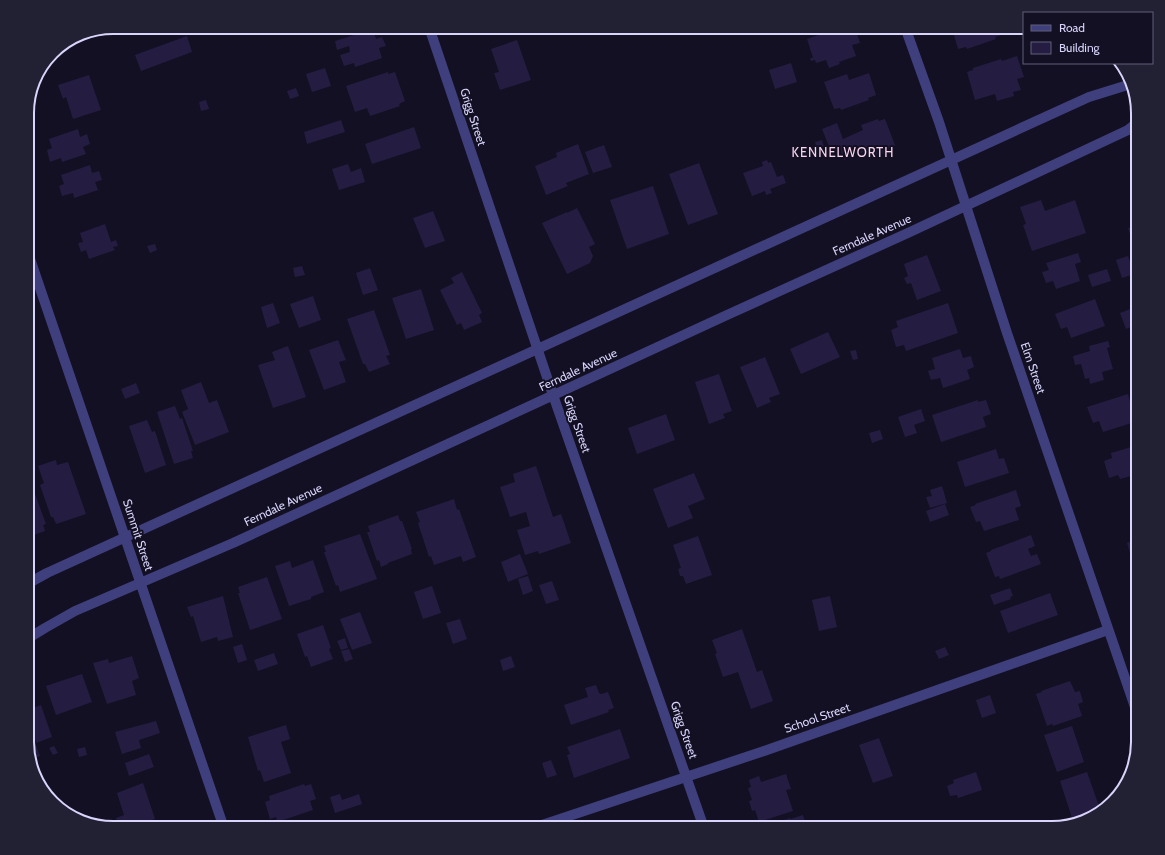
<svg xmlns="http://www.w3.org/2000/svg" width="1165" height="855" font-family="Cabin,sans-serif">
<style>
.building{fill:#241d41}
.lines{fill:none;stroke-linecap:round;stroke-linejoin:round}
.minor{stroke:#3f3f7d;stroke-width:10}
.labels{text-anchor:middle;stroke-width:4;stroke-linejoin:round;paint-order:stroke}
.street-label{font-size:12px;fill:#d8d4fc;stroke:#121022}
.neighbourhood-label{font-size:13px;letter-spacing:1px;fill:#fcd6ef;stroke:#121022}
.rim{fill:none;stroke:#d8d4fc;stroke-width:2}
</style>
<rect width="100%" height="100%" fill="#121022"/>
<path class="building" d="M842,27H848L850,33L856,31L860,43L852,45L856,56L839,62L840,64L829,68L826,60L816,63L815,60L811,61L810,58H813L807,39Z
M956,27H1009L1011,32L995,37L996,39L967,49L966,47L958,49L952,28Z
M373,29L376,39L382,37L386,46L379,48L382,58L355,67L354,63L344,66L340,55L350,52L349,46L337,50L335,41Z
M187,36L192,52L141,71L135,55Z
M517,40L531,80L500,90L494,73L499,72L491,49Z
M1017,56L1024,77L1017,79L1021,90L1013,92L1014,96L997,101L995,94L975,100L967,72L973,70V68L1001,59L1002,61Z
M791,63L797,82L775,89L769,70Z
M325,68L331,86L312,92L306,74Z
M388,72V74L395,72L405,101L399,104L400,106L370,116L367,108L355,112L346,86Z
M869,73L876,95L868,98L869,100L841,110L840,108L834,109L824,82L847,74L849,80Z
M89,75L101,110L73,119L66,97L63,99L58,85Z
M296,88L299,96L290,99L287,91Z
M206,100L209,109L201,111L199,102Z
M878,119L879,121L885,119L895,145L892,150L874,157L871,149L844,160L839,146L830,149L822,129L837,123L843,139L863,130L861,125Z
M341,120L345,132L307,144L304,132Z
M414,127L421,148L372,164L365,144Z
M78,129L80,137L87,134L90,144L83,147L86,154L62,162L61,158L50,162L47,150L52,148L49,139Z
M822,140L824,147L817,149L815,142Z
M578,144L589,174L566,183L568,186L546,195L535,166L557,157L556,153Z
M604,145L612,167L593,173L585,152Z
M767,160L768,163L771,162L777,177L783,175L786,183L770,189L772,193L766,195L765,191L752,196L743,173L763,166L762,162Z
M699,163L718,214L688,225L669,174Z
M348,164L351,172L361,168L365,182L339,190L332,169Z
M90,165L92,173L99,171L102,180L95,182L98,190L74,198L73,193L62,196L59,186L64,184L61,175Z
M653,186L669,234L627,249L610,200Z
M1041,200L1045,211L1075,200L1086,233L1032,251L1023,225L1026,224L1020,207Z
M577,208L595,244L589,247L593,256L590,263L567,274L542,223L567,212V213Z
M433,211L445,241L425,248L413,218Z
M105,224L111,242L116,240L118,246L113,247L115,250L89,259L86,250L81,252L78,243L83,242L80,233Z
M1138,225V257L1128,228Z
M155,244L157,250L150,253L147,246Z
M1078,253L1081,262L1075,264L1080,281L1056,289L1053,281L1046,283L1042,272L1049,270L1046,263Z
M927,255L941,291L917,300L911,283L907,284L904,278L908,276L904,264Z
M1128,256L1134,274L1122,278L1116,260Z
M302,266L305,275L295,277L293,268Z
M370,268L378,290L363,295L356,273Z
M1107,269L1111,281L1092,287L1088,275Z
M462,272L482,313L479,315L482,322L464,330L461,323L457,325L440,290L454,283L451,278Z
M421,289L434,330L406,339L392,298Z
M313,296L321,320L299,328L290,304Z
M1095,299L1105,326L1071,338L1067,327L1061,329L1055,314Z
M273,303L280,323L267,328L261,307Z
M948,303L958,333L906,351L904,345L896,347L891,330L898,327L896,321Z
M1138,306V324L1126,329L1120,313Z
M374,310L390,355L386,356L390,364L369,372L365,364H363L347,319Z
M828,332L840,357L801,374L790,349Z
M338,340L346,360L339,362L346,382L324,390L309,350Z
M1108,341L1110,347L1107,348L1113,369L1102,372L1104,380L1090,384L1089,378L1085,379L1081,364L1075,365L1073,356L1090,351L1089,346Z
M288,346L306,397L273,408L258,365L275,360L272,352Z
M960,349L963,358L971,356L974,367L967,370L970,379L943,388L940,378L931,380L928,371L935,369L932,358Z
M856,350L858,359L853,360L850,351Z
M765,357L780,394L769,398L771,402L757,408L740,367Z
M719,374L732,411L723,414L725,418L709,424L695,382Z
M201,382L209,403L217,400L229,432L195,445L182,412L188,409L181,390Z
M136,383L140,393L125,399L121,389Z
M1128,394L1131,405L1138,403V421L1103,432L1099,421L1093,423L1087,407Z
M978,400V402L986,400L991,414L983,417L986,427L941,442L932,415Z
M175,406L180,419L182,418L193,451H191L193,458L174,464L157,412Z
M921,409L925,421L914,425L917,433L905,437L898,417Z
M666,414L675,440L637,454L628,428Z
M147,420L152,432L155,431L166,465L145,473L129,426Z
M880,430L883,439L872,443L869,433Z
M1138,445V474L1120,479L1118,475L1109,478L1104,461L1112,458L1111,453Z
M996,449L999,459L1004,458L1009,473L965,487L957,462Z
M56,460L57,465L68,462L86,514L56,524L53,517H51L40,485L44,483L38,466Z
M536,466L553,517L561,514L571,543L539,554L538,551L525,555L517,530L530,526L526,512L510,517L500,487L515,482L513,474Z
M694,473L705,499L688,506L693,518L668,528L653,489Z
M27,478L32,491H34L46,524L43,525L45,531L28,537Z
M942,486L947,503L930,508L926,497L932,496L930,490Z
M1016,490L1021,506L1015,508L1019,520L984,531L980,521L976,522L970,507L976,505L975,504Z
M454,499L457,510L459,509L476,557L463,562L461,556L434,565L431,556L429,557L418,523L420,522L416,512Z
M945,504L949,515L930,522L926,511Z
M398,515L400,521H402L412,549H411L412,554L388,563V564L381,567L379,560L377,561L367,532H370L368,526Z
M360,534L377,579L340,592L338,585L336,586L324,552H326L324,546Z
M1031,535L1035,546L1028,549L1031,556L1037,554L1041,564L1000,579L999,576L995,577L986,553L991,551V550Z
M698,536L712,575L686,584L683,576H680L678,569L681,568L673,545Z
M1138,539V572H1136L1127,543Z
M520,554L528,574L508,582L501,562Z
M313,560L324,592L311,597V599L289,606L275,566L290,561L292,568Z
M528,576L533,591L523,595L518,579Z
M267,577L282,619L250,630L238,593H240L238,587Z
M552,581L559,600L546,604L539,585Z
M432,586L441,613L423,619L414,592Z
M1010,588L1013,596L1010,597L1011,599L994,605L990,595Z
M1050,593L1058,615L1008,633L1000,611Z
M223,596L233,637L218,641L217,637L201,642L193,616L191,617L187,607Z
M830,596L837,627L819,631L812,600Z
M360,612L372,643L352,650L340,619Z
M460,619L467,639L453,644L446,623Z
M323,625L331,648L329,649L333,659L311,667L307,656L305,657L297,634Z
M742,629L757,672L762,670L773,701L751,709L738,672L723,677L715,654L717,653L712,640Z
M345,638L348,648L341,650L337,641Z
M242,644L247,660L238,663L233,647Z
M945,647L949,655L939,659L935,651Z
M349,649L353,659L345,662L341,651Z
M274,653L278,664L258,671L254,660Z
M132,656L139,678L132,681L136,695L107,704L93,663L108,659L109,663Z
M511,656L515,667L503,671L500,660Z
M82,674L92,702L56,715L46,686Z
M1070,681L1075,692L1080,691L1083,702L1078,704L1082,716L1053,726L1052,724L1047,726L1036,694L1042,692L1041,691Z
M596,685L599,693L601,694L608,692L614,708L608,710L609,712L571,725L564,705L588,697L585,688Z
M990,695L996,713L982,718L976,700Z
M41,705L52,737L36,743L35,740H34L40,756L31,759L27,748V710Z
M156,721L160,733L139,740L141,748L122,754L115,732Z
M286,725L290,739L281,742L291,773L264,782L260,770L258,771L248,737Z
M1072,726L1084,762L1057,772L1044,735Z
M620,729L630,758L574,778L567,755L570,754L567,747Z
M879,738L893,776L873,783L859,745Z
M54,746L58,753L53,755L49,748Z
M85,747L87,755L79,757L77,749Z
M149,754L154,767L129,776L125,763Z
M551,760L557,775L547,778L542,763Z
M976,772L982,790L958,798L957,795L950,796L947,786L954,783L953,780Z
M1087,772L1100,809L1072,818L1060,781Z
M786,774L791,789L786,790L793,811L759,822L755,810L752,811L749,801L752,800L748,788L751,787L749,780L759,776L761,782Z
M143,783L155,819L128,828H119L116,818L124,815L117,793Z
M304,784L305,786L311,784L316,799L310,801L313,810L277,822L276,817L270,819L265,802L270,800L269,796Z
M340,794L342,800L359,794L362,804L335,813L330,797Z
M803,815L807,828H759L790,818L791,819Z
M109,820L112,828L103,825L102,822Z
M341,822L343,828H335L334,824Z"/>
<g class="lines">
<path class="minor" d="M429,27L553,395L704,828
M905,27L939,122L1007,333L1138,716
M27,250L224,828
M27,584L47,573L1089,97L1131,84
M27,639L45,628L75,611L233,543L727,315L910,232L1128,130L1138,122
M533,828L767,750L1108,630"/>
</g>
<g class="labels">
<g class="street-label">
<text transform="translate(473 117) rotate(72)" y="4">Grigg Street</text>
<text transform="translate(872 235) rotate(-24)" y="4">Ferndale Avenue</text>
<text transform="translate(1033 368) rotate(71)" y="4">Elm Street</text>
<text transform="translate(578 370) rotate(-25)" y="4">Ferndale Avenue</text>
<text transform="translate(577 424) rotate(71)" y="4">Grigg Street</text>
<text transform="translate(283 505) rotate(-25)" y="4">Ferndale Avenue</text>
<text transform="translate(138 535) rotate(72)" y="4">Summit Street</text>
<text transform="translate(817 718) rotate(-19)" y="4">School Street</text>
<text transform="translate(684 730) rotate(71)" y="4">Grigg Street</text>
</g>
<g class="neighbourhood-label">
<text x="843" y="157">KENNELWORTH</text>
</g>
</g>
<path d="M0 0H1165V855H0ZM113 34H1052A79 79 0 0 1 1131 113V742A79 79 0 0 1 1052 821H113A79 79 0 0 1 34 742V113A79 79 0 0 1 113 34Z" fill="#222033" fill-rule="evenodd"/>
<path class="rim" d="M113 34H1052A79 79 0 0 1 1131 113V742A79 79 0 0 1 1052 821H113A79 79 0 0 1 34 742V113A79 79 0 0 1 113 34Z"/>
<rect x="1023" y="12" width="130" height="52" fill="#121022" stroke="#615e79"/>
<rect x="1031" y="25" width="20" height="6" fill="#3f3f7d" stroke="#615e79"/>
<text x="1059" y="32" font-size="12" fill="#d8d4fc">Road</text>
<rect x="1031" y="42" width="20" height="12" fill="#241d41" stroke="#615e79"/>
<text x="1059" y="52" font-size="12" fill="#d8d4fc">Building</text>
</svg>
